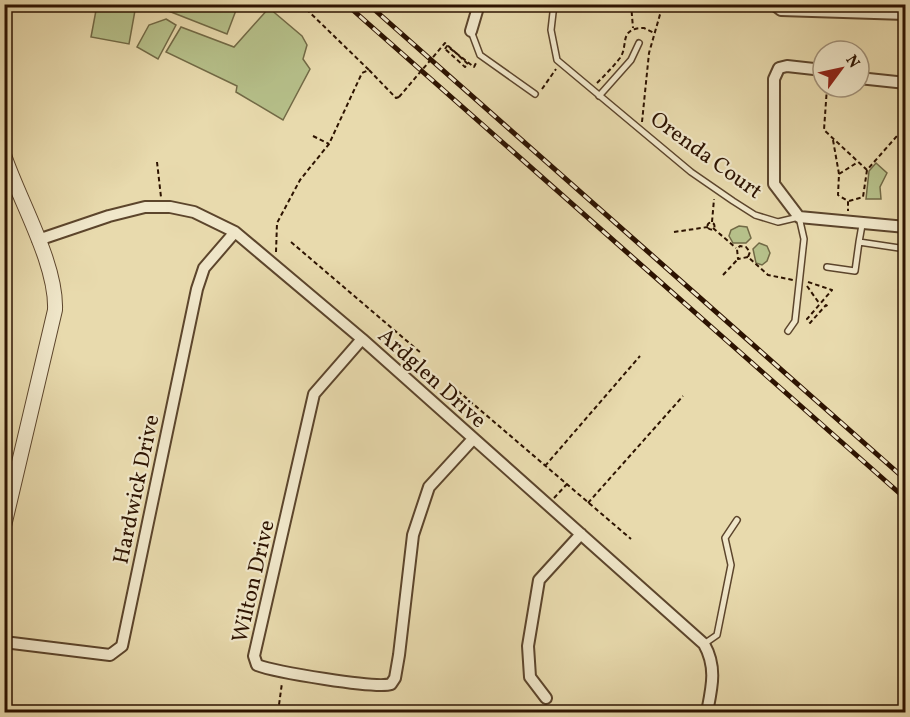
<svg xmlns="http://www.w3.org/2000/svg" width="910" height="717" font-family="Vollkorn,serif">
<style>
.green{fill:#b6c08a;stroke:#726a46;stroke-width:1.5}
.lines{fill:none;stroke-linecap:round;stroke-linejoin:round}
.service-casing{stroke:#5c452c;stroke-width:8}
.minor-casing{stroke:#5c452c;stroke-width:14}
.tertiary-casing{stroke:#5c452c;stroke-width:16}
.path{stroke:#2d1301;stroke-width:2;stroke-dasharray:4.5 3;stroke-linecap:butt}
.service{stroke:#f0e7ca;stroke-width:5}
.minor{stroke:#f0e7ca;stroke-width:10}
.tertiary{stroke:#f0e7ca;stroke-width:14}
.rail-casing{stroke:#2d1301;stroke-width:5}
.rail{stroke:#f0e7ca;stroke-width:3;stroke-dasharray:9;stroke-linecap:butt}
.path-bridge{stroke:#2d1301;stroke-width:2;stroke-dasharray:4.5 3;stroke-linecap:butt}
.labels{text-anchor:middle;stroke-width:4.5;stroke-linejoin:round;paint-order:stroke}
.street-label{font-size:22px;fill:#2d1301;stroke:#f0e7ca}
</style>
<rect width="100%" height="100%" fill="#e8daad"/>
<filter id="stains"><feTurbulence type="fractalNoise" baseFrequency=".00333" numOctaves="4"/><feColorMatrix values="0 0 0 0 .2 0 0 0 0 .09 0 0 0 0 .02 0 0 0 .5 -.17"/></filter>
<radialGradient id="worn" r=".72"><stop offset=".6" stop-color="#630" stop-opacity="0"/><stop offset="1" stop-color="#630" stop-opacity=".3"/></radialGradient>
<path class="green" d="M97,5H136L129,44L91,37Z
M168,5V4L238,5L227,34L166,10Z
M269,8L302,36L307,45L303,59L310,69L283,120L236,92L237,86L166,52L181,27L234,47Z
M166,19L176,25L158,59L137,47L149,25Z
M876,163L887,173L880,187L881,199H866L869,171Z
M739,226L747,227L751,238L746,243H733L729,236L731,230Z
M759,243L767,246L770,253L767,261L762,265L756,263L753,249Z"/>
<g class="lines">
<defs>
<path id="service" d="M554,4L551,30L557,60L691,172L733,201L755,215L778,222L799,217L804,239L795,321L788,331
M471,31L480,55L535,94
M599,96L631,60L639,43
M859,242L862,225
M827,267L855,271L859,242L906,249
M704,644L717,635L731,565L725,538L737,520"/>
<path id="minor" d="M773,4L781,10L906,14
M471,31L479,4
M823,70L787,66L779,68L774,79V184L799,217L906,227
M859,78L906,83
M38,240L109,216L145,207H170L194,212L235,232L362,339L704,644C717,667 712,687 707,712
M362,339L314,394L254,656L257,665C275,672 376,689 391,684L395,678L399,655L413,535L429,487L473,439
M4,642L110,655L122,646L197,289L204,268L235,232
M546,698L530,677L528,646L539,580L581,534"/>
<path id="tertiary" d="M4,155C19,200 57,264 55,310L4,526"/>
</defs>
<use href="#service" class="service-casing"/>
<use href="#minor" class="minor-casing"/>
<use href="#tertiary" class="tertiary-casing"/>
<path class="path" d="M301,4L369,70
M631,4L633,28
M445,49L447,46L474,67L476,63
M597,83C605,75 613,67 620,58C629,45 618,28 644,28L654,33
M827,87L824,130L867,170L904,128L906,120
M542,89L556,69
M642,122L649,53L663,4
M313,136L329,144
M833,140L839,174L838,195L848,201V211
M157,162L161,197
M839,174L858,162
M849,201L863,197L867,170
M712,222L714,199
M707.5 226a3.5 3.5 0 1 1 7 0a3.5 3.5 0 1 1-7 0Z
M713,228L736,248
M674,232L708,227
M291,242L421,353
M276,252L277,223L300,180L329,144L362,73L369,70L396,98L399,97
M748,257L738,259L737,249L740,246L746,247L750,252L748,257L768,275L793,280
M723,275L738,259
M808,282L832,290L807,319L810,323L826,305L829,307
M807,286L819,303
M458,391L631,539
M545,466L640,356
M554,498L567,484
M588,503L683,396
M278,712L282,683"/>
<use href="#service" class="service"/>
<use href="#minor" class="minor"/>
<use href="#tertiary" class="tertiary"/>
<defs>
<path id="rail" d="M346,4L906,499
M368,4L906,480"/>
</defs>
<use href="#rail" class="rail-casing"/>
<use href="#rail" class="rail"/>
<path class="path-bridge" d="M399,97L445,43L468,64L465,67L445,49"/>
</g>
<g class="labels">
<g class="street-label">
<text transform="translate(707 154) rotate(36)" y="8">Orenda Court</text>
<text transform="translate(433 377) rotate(42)" y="8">Ardglen Drive</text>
<text transform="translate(135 489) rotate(-78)" y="8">Hardwick Drive</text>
<text transform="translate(252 581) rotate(-77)" y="8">Wilton Drive</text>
</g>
</g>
<rect width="910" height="717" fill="none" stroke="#e8daad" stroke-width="24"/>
<rect x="6" y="6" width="898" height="705" fill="none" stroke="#2d1301" stroke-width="3"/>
<rect x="12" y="12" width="886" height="693" fill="none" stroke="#2d1301" stroke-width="1.5"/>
<g transform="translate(841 69) rotate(57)"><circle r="28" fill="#f0e7ca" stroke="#a2927a" stroke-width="1.5"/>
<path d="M0-4.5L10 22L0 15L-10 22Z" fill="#8f2418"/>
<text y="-9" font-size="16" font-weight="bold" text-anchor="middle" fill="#2d1301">N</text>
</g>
<rect width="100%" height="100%" filter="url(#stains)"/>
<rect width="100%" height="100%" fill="url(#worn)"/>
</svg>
